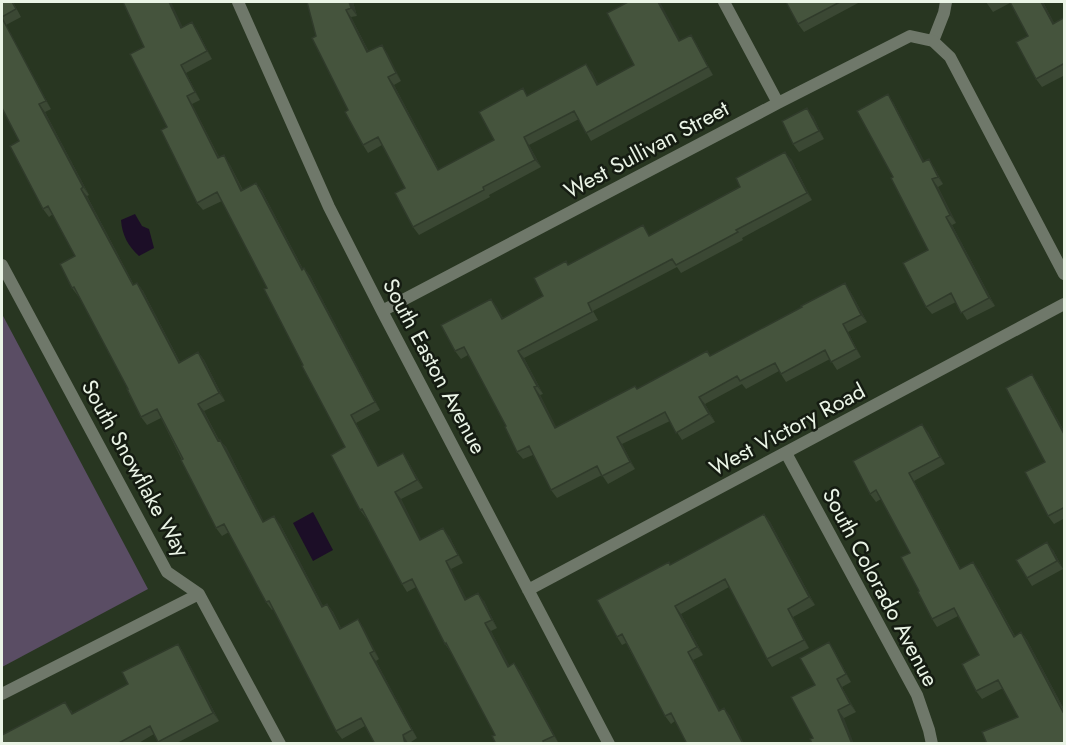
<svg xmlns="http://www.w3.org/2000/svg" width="1066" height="745" font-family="Jost,sans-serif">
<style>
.green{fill:#5a4d64}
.water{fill:#1c0e27}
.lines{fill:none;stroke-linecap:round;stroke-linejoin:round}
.service{stroke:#6f786a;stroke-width:12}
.minor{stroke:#6f786a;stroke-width:12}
.wall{fill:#3b4834}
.shaded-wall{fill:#303b2b}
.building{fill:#45543d;stroke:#303b2b;stroke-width:1.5}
.labels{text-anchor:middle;stroke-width:5;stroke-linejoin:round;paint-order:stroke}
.street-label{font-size:22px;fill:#eaf4e6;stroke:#151c12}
</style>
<rect width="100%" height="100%" fill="#283621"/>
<path class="green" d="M2,314L148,589L2,667Z"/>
<path class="water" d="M135,214L142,226L149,229L154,248L139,256C128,246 122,235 121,220Z
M313,512L333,550L313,561L293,523Z"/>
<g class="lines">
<path class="service" d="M933,41L944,13L946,2"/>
<path class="minor" d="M238,2L329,207L382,311L609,744
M724,2L778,103
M2,265L167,572L199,594L280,744
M382,311L778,103L910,36L933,41L950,57L1064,274
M786,453L917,695L929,730L932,744
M528,590L1064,304
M2,694L199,594"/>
</g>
<path class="wall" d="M2,2H13L21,17L6,25L51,109L45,112L89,195L87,196L134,285L137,283L143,291L180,362L198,352L204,360L225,401L204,411L219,440L226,447L264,522L280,524L323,606L327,604L333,612L341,628L363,627L379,659L376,661L417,738L408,744H375L365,726L342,739L336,731L273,609L272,610L266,602L229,532L222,536L216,528L161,418L147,425L141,417L128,389L79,295L78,296L72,288L75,256L53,214L49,217L43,209L19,141L2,108Z
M307,2H353L357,16L351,17L369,52L387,53L401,81L394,85L439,170L494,140L528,95L592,72L598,84L691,35L696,43L713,75L591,141L579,119L529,145L541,167L489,195L490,197L419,235L413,227L405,188L382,145L368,153L363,145L316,36Z
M786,2H860L804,32L798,24Z
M986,2H1043L1054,23L1065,17V75L1042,87L1036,79L1028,36L1010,3L993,12Z
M192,22L197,30L212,59L186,73L200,100L192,104L219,157L229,163L243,190L256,183L262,191L303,269L304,268L310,276L380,410L356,423L379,466L408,461L423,488L401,499L421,540L449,536L463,563L451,569L466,599L484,601L497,628L491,631L509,666L520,671L559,744H496L495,735L450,651L445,644L416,587L407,592L402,584L367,517L366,518L360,510L345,447L303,365L267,288L222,201L203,210L197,203L167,127L144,47Z
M893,102L924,161L934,167L943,184L938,187L956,223L952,225L995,306L967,320L956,302L932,314L926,307L928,250L893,177Z
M813,116L824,139L799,152L793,144Z
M791,159L812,200L742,238L743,240L681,273L677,267L593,311L598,320L524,358L543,394L540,395L556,427L637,389L707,351L711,356L850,291L867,322L848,332L861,357L837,370L830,359L786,382L779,371L746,389L742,384L705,404L715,422L682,440L670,421L622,444L635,469L608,484L602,475L557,498L551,490L533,455L523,459L517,452L506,426L468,355L461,359L455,351L491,299L503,318L543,296L568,265L650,235Z
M1037,382L1065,433V518L1054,524L1048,516L1045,462Z
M928,432L945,464L914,481L961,569L979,570L1015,636L1021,632L1027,640L1065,711L1018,717L1003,688L982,699L976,691L979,655L958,616L937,627L932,619L919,591L910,553L881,499L876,502L870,494Z
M764,514L770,522L815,605L793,617L809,648L772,667L767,659L729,587L681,614L703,655L693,660L720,711L724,708L730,716L744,744H687L675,721L671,724L665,716L626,643L622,645L617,637L670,565Z
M1053,550L1063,569L1032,586L1027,578Z
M178,644L183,652L219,721L175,744H160L154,734L137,744H2L71,710L73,714L128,684Z
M834,650L851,682L842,687L856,712L844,718L813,738Z"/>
<path class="shaded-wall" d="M169,2H171L187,36L181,28Z
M349,2H353L357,16L351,8Z
M658,2H660L685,49L679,41Z
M1041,2H1043L1059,32L1053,24Z
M346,10L351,17L373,60L367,52Z
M2,18L6,25L51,109L46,101Z
M192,22L197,30L212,59L207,51Z
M691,35L696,43L713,75L708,67Z
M382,45L387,53L401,81L396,73Z
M586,64L592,72L603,93L597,85Z
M181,65L186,73L200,100L195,92Z
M388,77L394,85L443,178L438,170Z
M888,94L893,102L929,170L923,162Z
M187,96L192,104L223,166L218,158Z
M39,104L45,112L89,195L83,187Z
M807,108L813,116L824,139L819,131Z
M524,137L529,145L541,167L535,160Z
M785,152L791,159L812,200L807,193Z
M224,155L229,163L247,199L241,191Z
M929,159L934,167L943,184L938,177Z
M932,179L938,187L956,223L950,215Z
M256,183L262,191L307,277L302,270Z
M81,189L87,196L138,293L133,285Z
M946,217L952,225L995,306L989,298Z
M304,268L310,276L380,410L375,402Z
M137,283L143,291L184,370L179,363Z
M845,283L850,291L867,322L861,315Z
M491,299L497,307L507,326L502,319Z
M843,324L848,332L861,357L856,349Z
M518,351L524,358L543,394L537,386Z
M198,352L204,360L225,401L219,393Z
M1032,374L1037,382L1065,433V436Z
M534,387L540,395L560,435L555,428Z
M699,397L705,404L715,422L709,414Z
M198,404L204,411L223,449L218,441Z
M351,415L356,423L384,474L378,466Z
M922,424L928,432L945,464L940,457Z
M617,437L622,444L635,469L630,462Z
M220,440L226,447L268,530L263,522Z
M403,453L408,461L423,488L417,480Z
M909,473L914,481L965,577L960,569Z
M395,492L401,499L426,548L420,540Z
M764,514L770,522L815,605L809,597Z
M274,516L280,524L328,615L322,607Z
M443,528L449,536L463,563L458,555Z
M1047,542L1053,550L1063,569L1057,561Z
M446,561L451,569L471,607L465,600Z
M973,562L979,570L1019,644L1014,637Z
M478,593L484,601L497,628L492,620Z
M327,604L333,612L345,637L340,629Z
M675,606L681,614L703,655L697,647Z
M788,609L793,617L809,648L804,640Z
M358,619L363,627L379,659L374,651Z
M485,623L491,631L514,674L508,667Z
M1021,632L1027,640L1065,711V713Z
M829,642L834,650L851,682L846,674Z
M178,644L183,652L219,721L213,713Z
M688,652L693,660L725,719L719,711Z
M370,653L376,661L417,738L412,730Z
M514,663L520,671L559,743L554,736Z
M837,679L842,687L856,712L850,704Z
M724,708L730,716L744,744H743Z
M838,710L844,718L854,744H852Z
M403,735L408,743V744H405Z"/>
<path class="building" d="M2,2H12L16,9L2,17Z
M123,2H169L181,28L192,22L207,51L181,65L195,92L187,96L218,158L224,155L241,191L256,183L302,270L304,268L375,402L351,415L378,466L403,453L417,480L395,492L420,540L443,528L458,555L446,561L465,600L478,593L492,620L485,623L508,667L514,663L554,736L543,741L544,744H496L492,736L495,735L446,643L445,644L412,579L402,584L362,509L360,510L331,455L345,447L302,366L303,365L264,289L267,288L217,192L197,203L161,130L167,127L130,54L144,47Z
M307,2H349L351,8L346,10L367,52L382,45L396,73L388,77L438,170L494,140L479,112L523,88L527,96L586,64L597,85L634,65L607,13L628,2H658L679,41L691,35L708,67L586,133L574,111L524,137L535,160L483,187L484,190L413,227L395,193L405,188L378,137L363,145L345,112L348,110L312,38L316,36Z
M786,2H840L798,24Z
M1010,2H1041L1053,24L1065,17V63L1036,79L1016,42L1028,36Z
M2,18L46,101L39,104L83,187L81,189L133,285L137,283L179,363L198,352L219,393L198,404L218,441L220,440L263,522L274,516L322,607L327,604L340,629L358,619L374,651L370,653L412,730L403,735L405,744H375L361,718L336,731L269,601L266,602L224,524L216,528L181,460L183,459L157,409L141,417L127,389H128L74,287L72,288L60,264L75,256L48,206L43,209L10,146L19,141L2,108Z
M888,94L923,162L929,159L938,177L932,179L950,215L946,217L989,298L961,313L951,293L926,307L903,263L928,250L891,178L893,177L857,111Z
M807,108L819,131L793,144L782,121Z
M785,152L807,193L736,230L738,232L676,265L672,259L588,303L592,312L518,351L537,386L534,387L555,428L635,386L637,389L707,351L710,356L802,307L801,306L845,283L861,315L843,324L856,349L831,362L825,350L781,374L775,363L740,381L737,376L699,397L709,414L676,433L665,412L617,437L630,462L602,476L597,466L551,490L529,446L517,452L505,427L506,426L464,347L455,351L441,325L491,299L502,319L543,296L534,278L566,261L568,265L643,225L649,236L740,187L736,178Z
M1032,374L1065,436V507L1048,516L1025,472L1045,462L1006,388Z
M922,424L940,457L909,473L960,569L973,562L1014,637L1021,632L1063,712L1065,711V744H987L982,732L1018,717L998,680L976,691L962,664L979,655L954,608L932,619L918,592L919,591L901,557L910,553L876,490L870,494L853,461Z
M764,514L809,597L788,609L804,640L767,659L725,579L675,606L697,647L688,652L719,711L724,708L743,744H687L671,713L665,716L622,634L617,637L597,600L669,562L670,565Z
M1047,542L1057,561L1027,578L1016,560Z
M829,642L846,674L837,679L850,704L838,710L852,744H812L810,739L813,738L791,697L815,685L800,658Z
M178,644L213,713L158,742L150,726L117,744H2V735L65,702L72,714L128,684L122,672Z"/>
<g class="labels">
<g class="street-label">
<text transform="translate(646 149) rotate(-28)" y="8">West Sullivan Street</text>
<text transform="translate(435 366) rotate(62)" y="8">South Easton Avenue</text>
<text transform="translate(787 429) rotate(-28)" y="8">West Victory Road</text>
<text transform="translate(136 468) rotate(61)" y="8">South Snowflake Way</text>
<text transform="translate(881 587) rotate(62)" y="8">South Colorado Avenue</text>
</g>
</g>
<rect width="1066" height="745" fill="none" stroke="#eaf4e6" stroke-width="6"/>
</svg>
